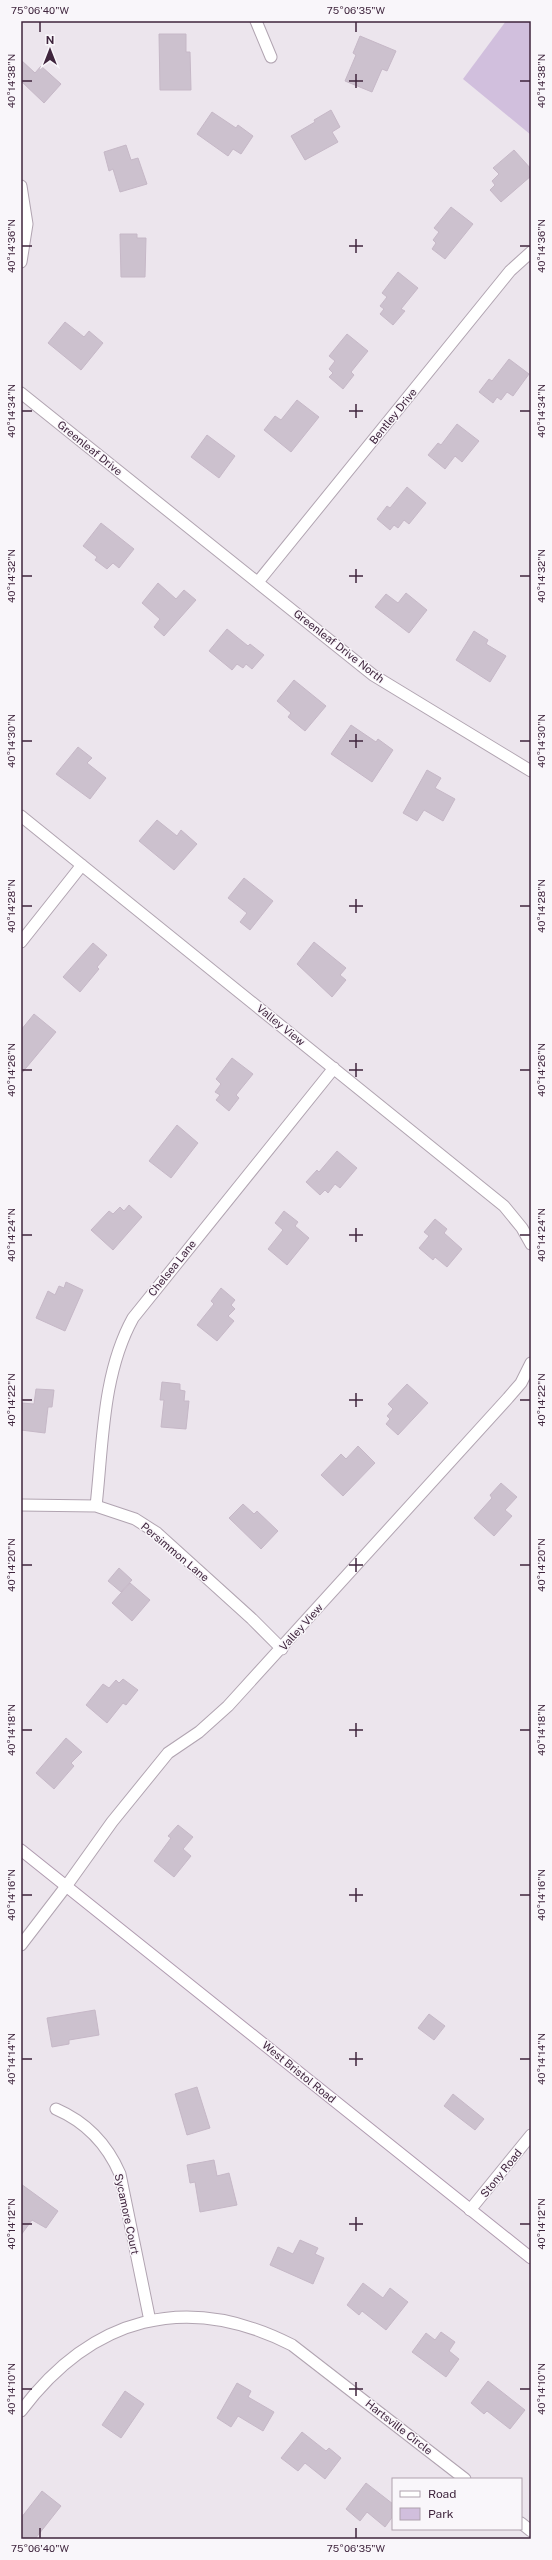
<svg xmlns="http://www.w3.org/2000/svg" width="552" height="2560" font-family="'Public Sans',sans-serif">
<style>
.green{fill:#d1bfdd}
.building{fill:#ccc1ce;stroke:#c6b8c7}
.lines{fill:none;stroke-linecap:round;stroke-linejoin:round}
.minor-casing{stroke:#b1a4b1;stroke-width:13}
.tertiary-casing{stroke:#b1a4b1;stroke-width:13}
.secondary-casing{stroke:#b09bb0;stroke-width:13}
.minor{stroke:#fff;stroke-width:11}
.tertiary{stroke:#fff;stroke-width:11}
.secondary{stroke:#fff;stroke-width:11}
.ticks{fill:none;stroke:#3f253d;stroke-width:1.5}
.labels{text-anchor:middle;stroke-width:3;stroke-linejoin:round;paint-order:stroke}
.street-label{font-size:11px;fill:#3f253d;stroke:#f9f6fa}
.neatline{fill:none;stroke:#3f253d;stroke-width:1.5}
.ticks-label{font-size:10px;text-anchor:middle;fill:#3f253d}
</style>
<rect width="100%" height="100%" fill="#ece5ed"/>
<path class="green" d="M506,21H531V135L463,79Z"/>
<path class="building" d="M159,34H186V52H190L191,90H160Z
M360,36L396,51L387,71L382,69L372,92L345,81L356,55L353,53Z
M21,60L35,73L41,66L61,84L44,103L21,81Z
M331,110L340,127L332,132L338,142L305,160L291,136L315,122L314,120Z
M212,112L236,128L238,125L253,136L241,154L233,149L228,156L197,134Z
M126,145L131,160L138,158L147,184L120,192L113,169L109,171L104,152Z
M514,150L531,169V176L501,202L490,190L495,185L492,181L499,174L493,168Z
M451,207L473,224L445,259L432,249L436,243L433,240L439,232L434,228Z
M120,234H137V238H146L145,277H121Z
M398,272L418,288L401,309L405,311L393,325L380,314L384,309L380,306L387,297L382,293Z
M65,322L84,337L89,331L103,343L81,370L48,343Z
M347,334L368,351L351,372L354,375L343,389L329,377L333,373L329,369L335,361L329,356Z
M509,359L529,374L513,396L507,392L501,400L497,397L493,403L479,392L489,379L492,381Z
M297,400L319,417L291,452L264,430L275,416L281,420Z
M457,424L479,441L462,462L455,456L445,469L428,455L438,443L441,445Z
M207,435L235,456L219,478L191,457Z
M407,487L426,503L409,524L404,520L398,528L394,525L390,530L377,519L387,506L390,508Z
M101,523L134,549L119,568L113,563L107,569L95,560L97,557L83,546Z
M158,583L176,599L184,590L196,600L164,636L154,627L160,619L142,603Z
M406,593L427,610L409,633L375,607L386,594L398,603Z
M227,629L248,646L250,644L264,655L252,669L246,664L243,668L237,664L232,670L209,651Z
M474,631L488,640L486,644L506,656L490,682L456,660Z
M294,680L326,706L305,731L288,717L291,713L277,701Z
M351,725L376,742L378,739L393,750L372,782L331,754Z
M78,747L92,758L87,763L106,778L90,799L56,774Z
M427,770L441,778L435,788L455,799L443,821L424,810L417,821L403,813Z
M157,820L177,836L181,830L197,844L174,870L139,841Z
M244,878L273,901L250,930L240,922L247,913L228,898Z
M314,942L346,968L340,975L346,980L332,997L297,964Z
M93,943L107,955L97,967L99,969L80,992L63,977Z
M34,1014L56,1032L21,1074V1030Z
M232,1058L253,1074L236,1095L239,1098L229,1111L216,1100L220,1095L215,1092L221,1084L216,1079Z
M177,1125L198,1143L171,1178L149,1161Z
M337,1151L357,1168L340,1188L335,1184L328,1193L325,1190L320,1195L306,1182L317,1170L319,1172Z
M129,1205L142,1217L113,1250L91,1230L109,1211L113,1214L120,1207L124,1211Z
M284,1211L298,1222L295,1226L309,1238L287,1265L268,1249L283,1230L275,1223Z
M435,1219L447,1229L444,1233L462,1249L447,1267L435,1257L433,1260L419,1248L429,1236L424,1232Z
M66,1282L83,1290L65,1331L36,1318L48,1291L55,1295L59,1286L64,1288Z
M221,1288L235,1300L231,1305L235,1309L228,1316L234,1321L217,1341L197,1325L214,1304L211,1301Z
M162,1382L180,1384V1390L185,1391L184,1401H189L186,1429L161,1427L164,1400H160Z
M407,1384L428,1403L398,1435L386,1424L390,1419L387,1416L393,1409L388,1404Z
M36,1389L54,1390L52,1407H48L45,1433L21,1430L22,1403L34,1404Z
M358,1446L375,1463L343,1496L321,1475L341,1454L346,1459Z
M501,1483L517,1497L505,1510L512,1516L494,1536L474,1518L492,1498L490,1495Z
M243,1504L254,1514L257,1511L278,1531L261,1549L229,1518Z
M119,1568L132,1580L121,1592L108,1581Z
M130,1583L150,1600L132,1621L112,1603Z
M123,1679L138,1690L126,1705L123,1703L107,1723L86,1705L103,1684L109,1688L116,1680L119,1683Z
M66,1738L82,1752L71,1763L74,1766L54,1789L36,1773Z
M178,1825L193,1837L183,1849L191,1856L174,1877L154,1861L171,1838L168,1836Z
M95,2010L99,2035L69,2040V2044L52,2047L47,2018Z
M429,2014L445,2026L434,2040L418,2028Z
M197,2087L210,2128L187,2135L175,2094Z
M453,2094L484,2119L475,2130L444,2106Z
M214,2160L217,2176L229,2173L237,2205L200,2212L195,2182L190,2183L187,2165Z
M21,2184L58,2211L46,2228L32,2220L21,2235Z
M300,2240L318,2248L315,2254L324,2258L313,2284L270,2265L278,2247L293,2254Z
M363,2283L383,2298L390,2288L408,2302L386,2330L362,2311L359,2315L347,2305Z
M441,2332L455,2342L449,2351L459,2359L446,2377L412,2352L426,2333L435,2340Z
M488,2381L525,2410L510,2429L487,2411L484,2414L471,2403Z
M237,2383L251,2391L248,2397L274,2412L263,2431L238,2416L231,2427L217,2418Z
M125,2391L144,2404L121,2438L102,2425Z
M302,2432L326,2451L329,2448L341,2458L325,2479L305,2463L298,2471L281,2458Z
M366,2483L393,2504V2516L385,2527L367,2512L360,2521L346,2509Z
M42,2491L61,2506L35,2539H26L21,2535V2518Z"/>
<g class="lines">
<defs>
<path id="minor" d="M256,21L271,57
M21,186L27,224L21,262
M21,393L373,675L531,771
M258,582L510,271L531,252
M21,816L504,1206L522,1228L531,1244
M21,942L82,865
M21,1505L96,1506L135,1519L157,1533L252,1619L282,1649
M96,1506C103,1444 102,1374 133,1318L334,1068
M67,1885L112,1822L168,1753L199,1732L228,1706L508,1398L521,1383L531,1363
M56,2109C86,2122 107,2144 120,2174L150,2321
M21,2411C92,2317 186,2291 292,2345L465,2479
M521,2523L531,2531"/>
<path id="tertiary" d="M21,1945L67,1885
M470,2210L531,2135"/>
<path id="secondary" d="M21,1850L531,2258"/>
</defs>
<use href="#minor" class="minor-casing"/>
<use href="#tertiary" class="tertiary-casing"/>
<use href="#secondary" class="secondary-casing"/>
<use href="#minor" class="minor"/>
<use href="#tertiary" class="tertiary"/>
<use href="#secondary" class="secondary"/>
</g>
<path class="ticks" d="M40,22V32M356,22V32M356,74V88M22,81H32M349,81H363M520,81H530M356,239V253M22,246H32M349,246H363M520,246H530M356,404V418M22,411H32M349,411H363M520,411H530M356,569V583M22,576H32M349,576H363M520,576H530M356,734V748M22,741H32M349,741H363M520,741H530M356,899V913M22,906H32M349,906H363M520,906H530M356,1063V1077M22,1070H32M349,1070H363M520,1070H530M356,1228V1242M22,1235H32M349,1235H363M520,1235H530M356,1393V1407M22,1400H32M349,1400H363M520,1400H530M356,1558V1572M22,1565H32M349,1565H363M520,1565H530M356,1723V1737M22,1730H32M349,1730H363M520,1730H530M356,1888V1902M22,1895H32M349,1895H363M520,1895H530M356,2052V2066M22,2059H32M349,2059H363M520,2059H530M356,2217V2231M22,2224H32M349,2224H363M520,2224H530M356,2382V2396M22,2389H32M349,2389H363M520,2389H530M40,2528V2538M356,2528V2538"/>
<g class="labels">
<g class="street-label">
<text transform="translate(393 416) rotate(-51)" y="4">Bentley Drive</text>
<text transform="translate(90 448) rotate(39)" y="4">Greenleaf Drive</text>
<text transform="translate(339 646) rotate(38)" y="4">Greenleaf Drive North</text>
<text transform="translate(281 1025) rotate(39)" y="4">Valley View</text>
<text transform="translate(172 1268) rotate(-51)" y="4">Chelsea Lane</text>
<text transform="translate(175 1552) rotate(40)" y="4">Persimmon Lane</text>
<text transform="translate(301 1627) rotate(-48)" y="4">Valley View</text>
<text transform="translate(299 2072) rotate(39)" y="4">West Bristol Road</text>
<text transform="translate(501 2173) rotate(-51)" y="4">Stony Road</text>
<text transform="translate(127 2214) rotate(78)" y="4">Sycamore Court</text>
<text transform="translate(399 2427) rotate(38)" y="4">Hartsville Circle</text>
</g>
</g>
<rect width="552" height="2560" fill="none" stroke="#f9f6fa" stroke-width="44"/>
<rect x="392" y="2478" width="130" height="52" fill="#f9f6fa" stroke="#afa2ae"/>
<rect x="400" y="2491" width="20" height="6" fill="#ffffff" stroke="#afa2ae"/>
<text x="428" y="2498" font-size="12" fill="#3f253d">Road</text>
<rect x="400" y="2508" width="20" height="12" fill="#d1bfdd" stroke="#afa2ae"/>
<text x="428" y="2518" font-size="12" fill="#3f253d">Park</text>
<g transform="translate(50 50)" stroke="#f9f6fa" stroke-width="3" paint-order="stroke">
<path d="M0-3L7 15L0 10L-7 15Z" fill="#3f253d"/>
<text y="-6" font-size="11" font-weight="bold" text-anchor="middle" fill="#3f253d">N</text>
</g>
<rect x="22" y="22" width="508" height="2516" class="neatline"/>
<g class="ticks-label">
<text x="40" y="14">75°06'40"W</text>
<text x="356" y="14">75°06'35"W</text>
<text transform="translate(11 81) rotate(-90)" y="4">40°14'38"N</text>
<text transform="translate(541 81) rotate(-90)" y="4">40°14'38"N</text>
<text transform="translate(11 246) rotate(-90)" y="4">40°14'36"N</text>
<text transform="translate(541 246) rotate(-90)" y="4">40°14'36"N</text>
<text transform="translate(11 411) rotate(-90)" y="4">40°14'34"N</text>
<text transform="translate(541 411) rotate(-90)" y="4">40°14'34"N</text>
<text transform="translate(11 576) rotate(-90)" y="4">40°14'32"N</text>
<text transform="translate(541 576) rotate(-90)" y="4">40°14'32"N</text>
<text transform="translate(11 741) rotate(-90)" y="4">40°14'30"N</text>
<text transform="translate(541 741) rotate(-90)" y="4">40°14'30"N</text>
<text transform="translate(11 906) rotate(-90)" y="4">40°14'28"N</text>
<text transform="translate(541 906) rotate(-90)" y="4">40°14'28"N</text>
<text transform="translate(11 1070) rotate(-90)" y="4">40°14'26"N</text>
<text transform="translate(541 1070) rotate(-90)" y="4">40°14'26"N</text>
<text transform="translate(11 1235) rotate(-90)" y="4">40°14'24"N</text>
<text transform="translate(541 1235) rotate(-90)" y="4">40°14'24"N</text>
<text transform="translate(11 1400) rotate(-90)" y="4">40°14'22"N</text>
<text transform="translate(541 1400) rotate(-90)" y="4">40°14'22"N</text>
<text transform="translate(11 1565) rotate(-90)" y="4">40°14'20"N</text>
<text transform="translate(541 1565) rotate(-90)" y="4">40°14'20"N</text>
<text transform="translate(11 1730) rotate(-90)" y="4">40°14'18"N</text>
<text transform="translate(541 1730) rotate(-90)" y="4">40°14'18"N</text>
<text transform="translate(11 1895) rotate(-90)" y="4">40°14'16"N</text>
<text transform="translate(541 1895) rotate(-90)" y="4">40°14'16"N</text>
<text transform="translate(11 2059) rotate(-90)" y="4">40°14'14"N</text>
<text transform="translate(541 2059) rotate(-90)" y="4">40°14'14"N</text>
<text transform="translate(11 2224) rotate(-90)" y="4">40°14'12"N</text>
<text transform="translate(541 2224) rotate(-90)" y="4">40°14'12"N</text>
<text transform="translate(11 2389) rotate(-90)" y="4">40°14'10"N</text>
<text transform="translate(541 2389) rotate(-90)" y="4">40°14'10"N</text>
<text x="40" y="2552">75°06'40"W</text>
<text x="356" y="2552">75°06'35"W</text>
</g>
</svg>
